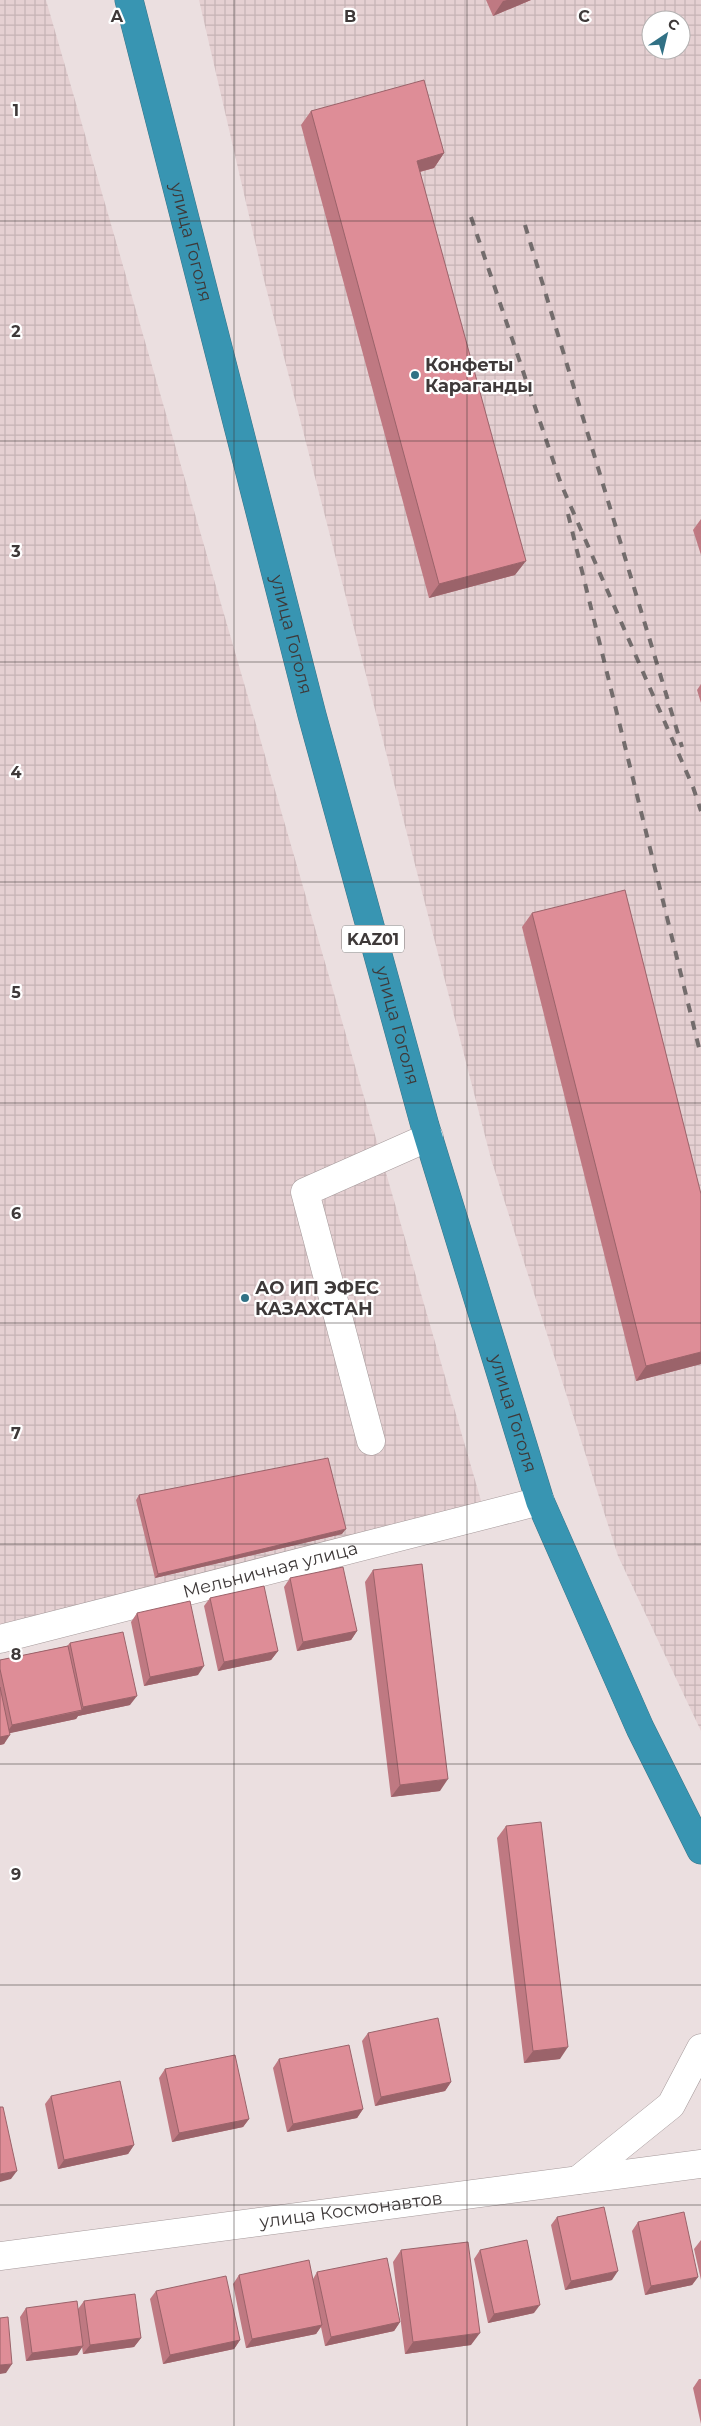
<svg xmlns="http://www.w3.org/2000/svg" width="701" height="2426" font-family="Montserrat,sans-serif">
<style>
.industrial{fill:url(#industrial-grid);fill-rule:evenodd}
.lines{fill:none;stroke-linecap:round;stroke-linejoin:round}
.minor-casing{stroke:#a69a9b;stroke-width:29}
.highway-casing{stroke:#3a7588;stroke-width:29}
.minor{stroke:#fff;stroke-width:28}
.highway{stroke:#3895b2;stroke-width:28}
.rail{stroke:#736c6c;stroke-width:4;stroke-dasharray:9 9;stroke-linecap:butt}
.wall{fill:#bf7982}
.shaded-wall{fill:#9b636a}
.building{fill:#de8d97;stroke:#9b636a}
.grid{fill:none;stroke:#3e3939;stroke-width:1;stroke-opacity:0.55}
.poi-dot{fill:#317185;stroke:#fff;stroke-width:2}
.labels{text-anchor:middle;stroke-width:4.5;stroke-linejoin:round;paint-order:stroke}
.shield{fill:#fff;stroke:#787474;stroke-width:1}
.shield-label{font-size:16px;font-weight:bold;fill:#3e3939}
.street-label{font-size:18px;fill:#3e3939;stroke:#fff}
.poi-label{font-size:18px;font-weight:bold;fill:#3e3939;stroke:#fff;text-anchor:start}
.grid-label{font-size:16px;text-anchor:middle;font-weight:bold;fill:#3e3939;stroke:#fff;stroke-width:4.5;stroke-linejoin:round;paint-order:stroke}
</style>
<defs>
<pattern id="industrial-grid" width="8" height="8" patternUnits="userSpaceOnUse" patternTransform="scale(1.25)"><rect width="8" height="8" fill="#e5d0d2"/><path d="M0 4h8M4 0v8" fill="none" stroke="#c6b3b5"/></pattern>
</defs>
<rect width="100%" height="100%" fill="#ebdfe0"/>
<path class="industrial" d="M0,0H46L484,1511L0,1630Z
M199,0H701V1731L618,1556L491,1159L263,276ZM651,20H681V50H651Z"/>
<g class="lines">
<defs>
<g id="minor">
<path d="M371,1441L305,1192L429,1137"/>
<path id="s1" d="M0,1639L540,1501"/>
<path d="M578,2180L671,2105L701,2048"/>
<path id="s2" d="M0,2256L701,2164"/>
</g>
<g id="highway">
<path id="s3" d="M129,0L312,715L425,1126L540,1501L640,1728L701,1850"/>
</g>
</defs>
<use href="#minor" class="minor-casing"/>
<use href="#highway" class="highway-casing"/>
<use href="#minor" class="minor"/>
<use href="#highway" class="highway"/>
<path class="rail" d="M471,217L561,484L693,787L701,811
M525,225L682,747
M568,514L701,1056"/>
</g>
<path class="wall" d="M486,0H531L493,16Z
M311,111L444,153L434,168L420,172L515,575L429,598L301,125Z
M701,519V555L693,530Z
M701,684V703L697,690Z
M532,913L701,1364L636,1381L522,927Z
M139,1495L342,1534L155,1578L136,1500Z
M373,1570L440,1791L391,1797L365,1582Z
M290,1578L357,1631L351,1640L297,1651L284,1587Z
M210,1598L278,1651L271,1660L218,1671L204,1606Z
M137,1613L198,1675L144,1686L131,1622Z
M70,1643L130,1705L78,1716L76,1719L9,1733L4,1744L0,1745V1660L67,1646Z
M506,1826L560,2059L524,2063L497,1838Z
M368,2033L451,2082L445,2091L375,2106L362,2041Z
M279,2059L363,2109L357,2118L287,2132L273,2068Z
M165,2069L249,2119L243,2127L172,2142L159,2078Z
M51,2096L134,2145L128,2154L58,2169L45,2104Z
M557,2217L612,2280L565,2290L551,2225Z
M638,2222L698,2277L692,2285L645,2295L632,2231Z
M701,2240V2280L694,2249Z
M401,2250L471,2345L405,2354L393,2262Z
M480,2250L534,2313L488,2323L474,2259Z
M317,2272L400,2322L394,2331L325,2346L321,2327L316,2334L246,2348L233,2284L239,2275L313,2279Z
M156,2291L240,2340L234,2349L163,2364L150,2299Z
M84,2301L141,2338L134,2347L83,2354L82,2347L77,2355L26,2361L20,2317L26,2308L78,2309Z
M699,2379H701V2424L693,2388Z"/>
<path class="shaded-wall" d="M507,0H531L493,16L503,1Z
M444,153L434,168L407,175L417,161Z
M526,561L515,575L429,598L439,584Z
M701,1352V1364L636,1381L646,1366Z
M346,1529L342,1534L155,1578L158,1574Z
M357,1631L351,1640L297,1651L303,1642Z
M278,1651L271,1660L218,1671L224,1662Z
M204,1666L198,1675L144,1686L150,1677Z
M137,1696L130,1705L78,1716L76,1719L6,1734L12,1725L81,1711L83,1707Z
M10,1735L4,1744L0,1745V1737Z
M448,1779L440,1791L391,1797L400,1785Z
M568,2047L560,2059L524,2063L533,2051Z
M451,2082L445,2091L375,2106L381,2097Z
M363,2109L357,2118L287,2132L293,2124Z
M249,2119L243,2127L172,2142L179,2133Z
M134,2145L128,2154L58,2169L64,2160Z
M17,2171L11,2179L0,2182V2174Z
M618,2271L612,2280L565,2290L571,2281Z
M698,2277L692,2285L645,2295L651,2286Z
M540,2305L534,2313L488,2323L494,2314Z
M400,2322L394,2331L325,2346L331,2337Z
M322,2325L316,2334L246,2348L252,2339Z
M480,2333L471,2345L405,2354L413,2342Z
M141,2338L134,2347L83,2354L90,2345Z
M240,2340L234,2349L163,2364L170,2355Z
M83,2346L77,2355L26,2361L32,2353Z
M12,2364L6,2373L0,2374V2365Z"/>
<path class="building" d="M424,80L444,153L417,161L526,561L439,584L311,111Z
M625,890L701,1194V1352L646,1366L532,913Z
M328,1458L346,1529L158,1574L139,1495Z
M422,1564L448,1779L400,1785L373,1570Z
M343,1567L357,1631L303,1642L290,1578Z
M264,1586L278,1651L224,1662L210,1598Z
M190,1601L204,1666L150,1677L137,1613Z
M123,1632L137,1696L83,1707L70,1643Z
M68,1646L82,1710L12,1725L0,1669V1660Z
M0,1687L10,1735L0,1737Z
M541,1822L568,2047L533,2051L506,1826Z
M438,2018L451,2082L381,2097L368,2033Z
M349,2045L363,2109L293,2124L279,2059Z
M235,2055L249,2119L179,2133L165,2069Z
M120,2081L134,2145L64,2160L51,2096Z
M0,2107H3L17,2171L0,2174Z
M604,2207L618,2271L571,2281L557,2217Z
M684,2212L698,2277L651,2286L638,2222Z
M527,2240L540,2305L494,2314L480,2250Z
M468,2242L480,2333L413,2342L401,2250Z
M387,2258L400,2322L331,2337L317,2272Z
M309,2260L322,2325L252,2339L239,2275Z
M226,2276L240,2340L170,2355L156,2291Z
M135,2294L141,2338L90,2345L84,2301Z
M77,2301L83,2346L32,2353L26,2308Z
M8,2317L12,2364L0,2365V2318Z"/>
<path class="grid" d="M234,0V2426M467,0V2426M0,221H701M0,441H701M0,662H701M0,882H701M0,1103H701M0,1323H701M0,1544H701M0,1764H701M0,1985H701M0,2205H701"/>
<g class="poi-dot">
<circle cx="415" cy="375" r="5"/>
<circle cx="245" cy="1298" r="5"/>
</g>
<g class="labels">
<rect class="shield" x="342" y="925.5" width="62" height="27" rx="4"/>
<g class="shield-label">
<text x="373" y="945">KАZ01</text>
</g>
<g class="street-label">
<text dy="6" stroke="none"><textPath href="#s3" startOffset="250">улица Гоголя</textPath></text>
<text dy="6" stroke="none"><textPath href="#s3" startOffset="655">улица Гоголя</textPath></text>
<text dy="6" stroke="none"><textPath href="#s3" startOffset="1060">улица Гоголя</textPath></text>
<text dy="6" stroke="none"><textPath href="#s3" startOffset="1465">улица Гоголя</textPath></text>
<text dy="6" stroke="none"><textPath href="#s1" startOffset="279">Мельничная улица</textPath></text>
<text dy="6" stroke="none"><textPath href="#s2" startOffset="354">улица Космонавтов</textPath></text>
</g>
<g class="poi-label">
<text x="425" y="371">Конфеты<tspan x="425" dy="21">Караганды</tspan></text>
<text x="255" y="1294">АО ИП ЭФЕС<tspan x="255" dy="21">КАЗАХСТАН</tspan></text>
</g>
</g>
<g class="grid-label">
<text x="117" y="22">A</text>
<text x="350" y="22">B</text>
<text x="584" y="22">C</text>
<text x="16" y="116">1</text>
<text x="16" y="337">2</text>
<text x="16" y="557">3</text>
<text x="16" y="778">4</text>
<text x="16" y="998">5</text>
<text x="16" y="1219">6</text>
<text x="16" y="1439">7</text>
<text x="16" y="1660">8</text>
<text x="16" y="1880">9</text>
</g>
<g transform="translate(666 35) rotate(35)"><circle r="24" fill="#ffffff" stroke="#b2b0b0"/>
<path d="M0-4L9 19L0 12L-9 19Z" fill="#317185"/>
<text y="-8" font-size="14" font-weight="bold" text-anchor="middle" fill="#3e3939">С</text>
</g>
</svg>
